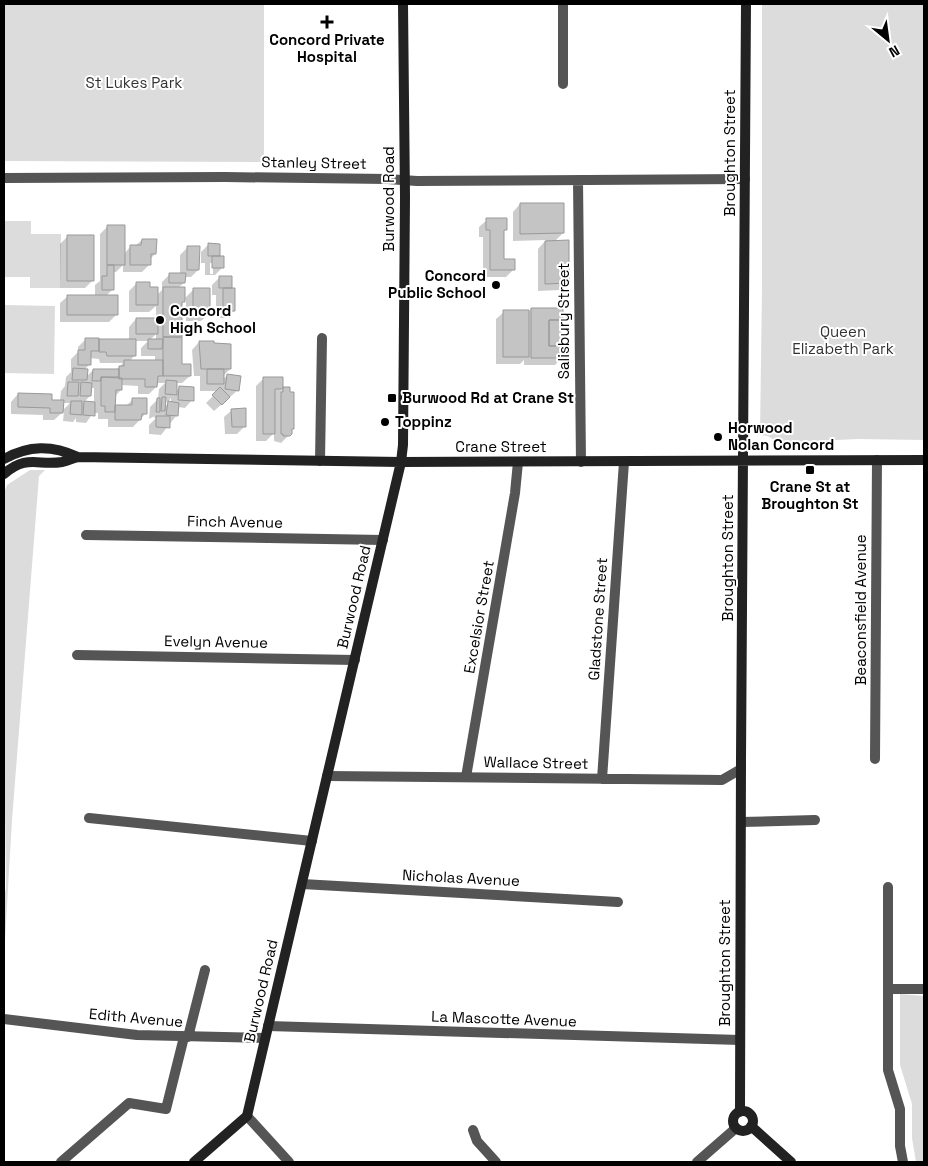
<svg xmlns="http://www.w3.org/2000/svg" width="928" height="1166" font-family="'Space Grotesk',sans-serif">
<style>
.green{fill:#dcdcdc}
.shadow{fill:#0003;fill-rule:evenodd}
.building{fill:#c4c4c4;stroke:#999}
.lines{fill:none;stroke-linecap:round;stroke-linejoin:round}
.street{stroke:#555;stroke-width:10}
.secondary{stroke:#222;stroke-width:10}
.poi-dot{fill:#000;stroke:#fff;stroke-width:2}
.labels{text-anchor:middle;stroke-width:4;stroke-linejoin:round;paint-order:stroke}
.poi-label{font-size:15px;font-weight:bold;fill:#000;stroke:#fff;text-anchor:start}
.park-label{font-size:15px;fill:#333;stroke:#fff}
.street-label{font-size:15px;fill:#000;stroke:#fff}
</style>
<rect width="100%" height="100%" fill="#fff"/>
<path class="green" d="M4,4H264V162L4,161Z
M762,4H924V440L857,439L778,443L768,436L760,435L762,287Z
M4,221H31V234H61L60,288H30V277H4Z
M4,305L55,306L54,374L4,373Z
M30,470H45L39,476L12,820L4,957V897L6,888L4,733V493L7,485Z
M900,994L924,996V1162H916L912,1138V1104L900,1065Z"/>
<path class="shadow" d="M520,204L563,233L554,242L568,283L560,290L538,291V249L546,240L513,241V212Z
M487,220L506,229L502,232V260L514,269L506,277H483V237H479V227Z
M107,227L124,254L131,246H135L142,240L155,254L149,260V265L142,272H123V265L116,272H113V289L106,296L116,315L109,322H60V303L68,296H95V285L100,281V234Z
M68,236L92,281L85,288H60V244Z
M208,245L218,257L223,267L215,275H205V263H201V252ZM210,263H213V274H210Z
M188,247L198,270L191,277H184V283L178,288L184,299L194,289L209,314L201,321H186V299L180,305V365L190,376L182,383H176V391L179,388L192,400L185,408L178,407L176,416L161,435L149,434V425L156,418H154L155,416L149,419L150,407L158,399L159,389L165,383H156V387L149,394H138V386L121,385V390L115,396V406H126L133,399L146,413L133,427H108V419H98V413H93L86,423L76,422V418L73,422L63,421L64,411L54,420H43V415L11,414V402L18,394L51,401H60L61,391L65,386L66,377L71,372V359L78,352V347L86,339L129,340V327L136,319H156V306L149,312H129V291L137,283L149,288L157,295L162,290V282L169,275H180V255ZM156,334V341H149ZM135,341H148L141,348V356H155V362H129L135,355ZM89,358L99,359L100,363H123L117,369L93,370L86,377L84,370L89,365ZM90,388H94V403H83L90,396ZM171,398V403H169L164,407V401L168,402ZM62,403H70L62,411Z
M220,277L234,311L226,318H216V295H212V285Z
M531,309L562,319L560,322V347L562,357L555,365H524V360L520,364H496V319L504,312L529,311Z
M199,342L230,369L223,376L222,380L228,375L238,390L214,411L206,403L218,391H200V376H194L192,350Z
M264,378H281V391L284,388L290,434L281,443L274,441V433L266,441H256V386Z
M232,410L245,426L237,434H225L224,417Z"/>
<path class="building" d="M520,203H564V233L520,234Z
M486,218H507V230H504V259H515V270H490V230H486Z
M107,225H125V265H107Z
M67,235H94V281H67Z
M142,239H157L156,254H151V265H130V245H141Z
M569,240V283L545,284V241Z
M208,243L220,244V256H208Z
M187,246H200L199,270H187Z
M212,256H224V268H212Z
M107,265H114V290H102V276H107Z
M169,273H186L185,283H169Z
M219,276H232V288H219Z
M136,282H150V287H158V305H136Z
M163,287H185V302H182V337H163Z
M193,288H210V314H193Z
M223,288H235V311H223Z
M67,295H118V315H67Z
M531,308H563V320H549V346H563L564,358H531Z
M503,310H529V357H503Z
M136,318H158V334H136Z
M549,320H561V346H549Z
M163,337H182V364H191V376H163Z
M85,338H99V351H91V365H78V350H85Z
M99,339H136V356H107L106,352H99Z
M148,339H163L162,349H148Z
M199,341H214V343L231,344V369H201Z
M124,360H163V376H158L157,387H145V379H119V366H124Z
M73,368L88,369L87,380H72Z
M93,369H119V377H101V381H92Z
M207,369H224V384H207Z
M227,374L241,376L239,391L225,389Z
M101,377L122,378V390H116L115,412H105V406H101Z
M263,377H283V389H275V434H263Z
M166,380L177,381V395L165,394Z
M68,382H79L78,396H67Z
M81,382L92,383L91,396H80Z
M179,386L194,387V401L178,400Z
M220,387L230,397L222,405L212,395Z
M283,387H290V392H294V429H292V434L290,436H283V434H281V392H283Z
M18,393L52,394V400H64L63,413H50V408L18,407Z
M162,397H166L165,411H161Z
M132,398H147V414H142L141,420H115V405H132Z
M157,398H160V412H156Z
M71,401H82V415L70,414Z
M84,401L95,402V416L83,415Z
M168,401L179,403L178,416L166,415Z
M246,408V427H232L231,409Z
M156,416H170V428L156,427Z"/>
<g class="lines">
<path class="street" d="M563,4V84
M4,178L225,177L387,179L417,181L745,179
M578,180L581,462
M320,461L322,338
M86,535L383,540
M77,655L355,660
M875,759L877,460
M327,776L722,780L741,769
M466,777L515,493L518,462
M602,779L624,462
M89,818L312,841
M741,822L815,820
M302,884L618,902
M888,887V1070L900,1109V1146L903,1162
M888,989H924
M4,1019L137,1035L265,1038
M268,1026L740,1040
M188,1037L205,970
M247,1116L289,1162
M473,1130L477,1141L496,1162
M61,1162L129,1103L166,1109L184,1037
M697,1162L736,1128"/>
<path class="secondary" d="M4,459C29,445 52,445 78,457
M4,474C27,454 38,466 62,462C67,461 73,458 78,457L401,462L924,460
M733 1121a10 10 0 1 1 20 0a10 10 0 1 1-20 0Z
M740,1112L741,758L746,4
M751,1126L791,1162
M194,1162L247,1116L401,462L403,445L405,197L403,4"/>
</g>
<g class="poi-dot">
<path d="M324.5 14.5h5v5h5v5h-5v5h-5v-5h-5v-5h5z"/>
<circle cx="496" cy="285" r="5"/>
<circle cx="160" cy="320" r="5"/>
<rect x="387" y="393" width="10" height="10" rx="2.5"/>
<circle cx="385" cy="422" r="5"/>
<circle cx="718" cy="437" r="5"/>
<rect x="805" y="465" width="10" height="10" rx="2.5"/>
</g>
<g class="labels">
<g class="poi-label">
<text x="327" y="45" text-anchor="middle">Concord Private<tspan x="327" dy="17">Hospital</tspan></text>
<text x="486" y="281" text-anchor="end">Concord<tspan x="486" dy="17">Public School</tspan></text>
<text x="170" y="316">Concord<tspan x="170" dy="17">High School</tspan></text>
<text x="402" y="403">Burwood Rd at Crane St</text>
<text x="395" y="427">Toppinz</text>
<text x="728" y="433">Horwood<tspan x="728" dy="17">Nolan Concord</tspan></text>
<text x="810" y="492" text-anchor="middle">Crane St at<tspan x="810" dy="17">Broughton St</tspan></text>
</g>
<g class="park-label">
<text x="134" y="88">St Lukes Park</text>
<text x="843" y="337">Queen<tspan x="843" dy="17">Elizabeth Park</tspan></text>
</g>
<g class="street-label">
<text transform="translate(730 153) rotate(-90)" y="5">Broughton Street</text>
<text transform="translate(314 163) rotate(1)" y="5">Stanley Street</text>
<text transform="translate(389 199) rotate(-90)" y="5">Burwood Road</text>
<text transform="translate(564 321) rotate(-90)" y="5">Salisbury Street</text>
<text x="501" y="452">Crane Street</text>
<text transform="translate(235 522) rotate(1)" y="5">Finch Avenue</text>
<text transform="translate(728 558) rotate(-90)" y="5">Broughton Street</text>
<text transform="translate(354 597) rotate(-77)" y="5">Burwood Road</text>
<text transform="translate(861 610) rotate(-90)" y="5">Beaconsfield Avenue</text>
<text transform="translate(479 617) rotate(-80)" y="5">Excelsior Street</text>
<text transform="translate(598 619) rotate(-86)" y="5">Gladstone Street</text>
<text transform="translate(216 642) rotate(1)" y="5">Evelyn Avenue</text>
<text transform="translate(536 763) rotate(1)" y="5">Wallace Street</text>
<text transform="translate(461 878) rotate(3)" y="5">Nicholas Avenue</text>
<text transform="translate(725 963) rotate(-90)" y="5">Broughton Street</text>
<text transform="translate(261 991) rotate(-77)" y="5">Burwood Road</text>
<text transform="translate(136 1018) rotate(5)" y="5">Edith Avenue</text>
<text transform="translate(504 1019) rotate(2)" y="5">La Mascotte Avenue</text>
</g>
</g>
<rect width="928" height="1166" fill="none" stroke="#000000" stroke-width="10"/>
<g transform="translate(888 40) rotate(151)" stroke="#ffffff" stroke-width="4" paint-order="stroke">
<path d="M0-4L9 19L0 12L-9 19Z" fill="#000000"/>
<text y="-8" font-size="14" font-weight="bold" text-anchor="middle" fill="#000000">N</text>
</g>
</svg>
